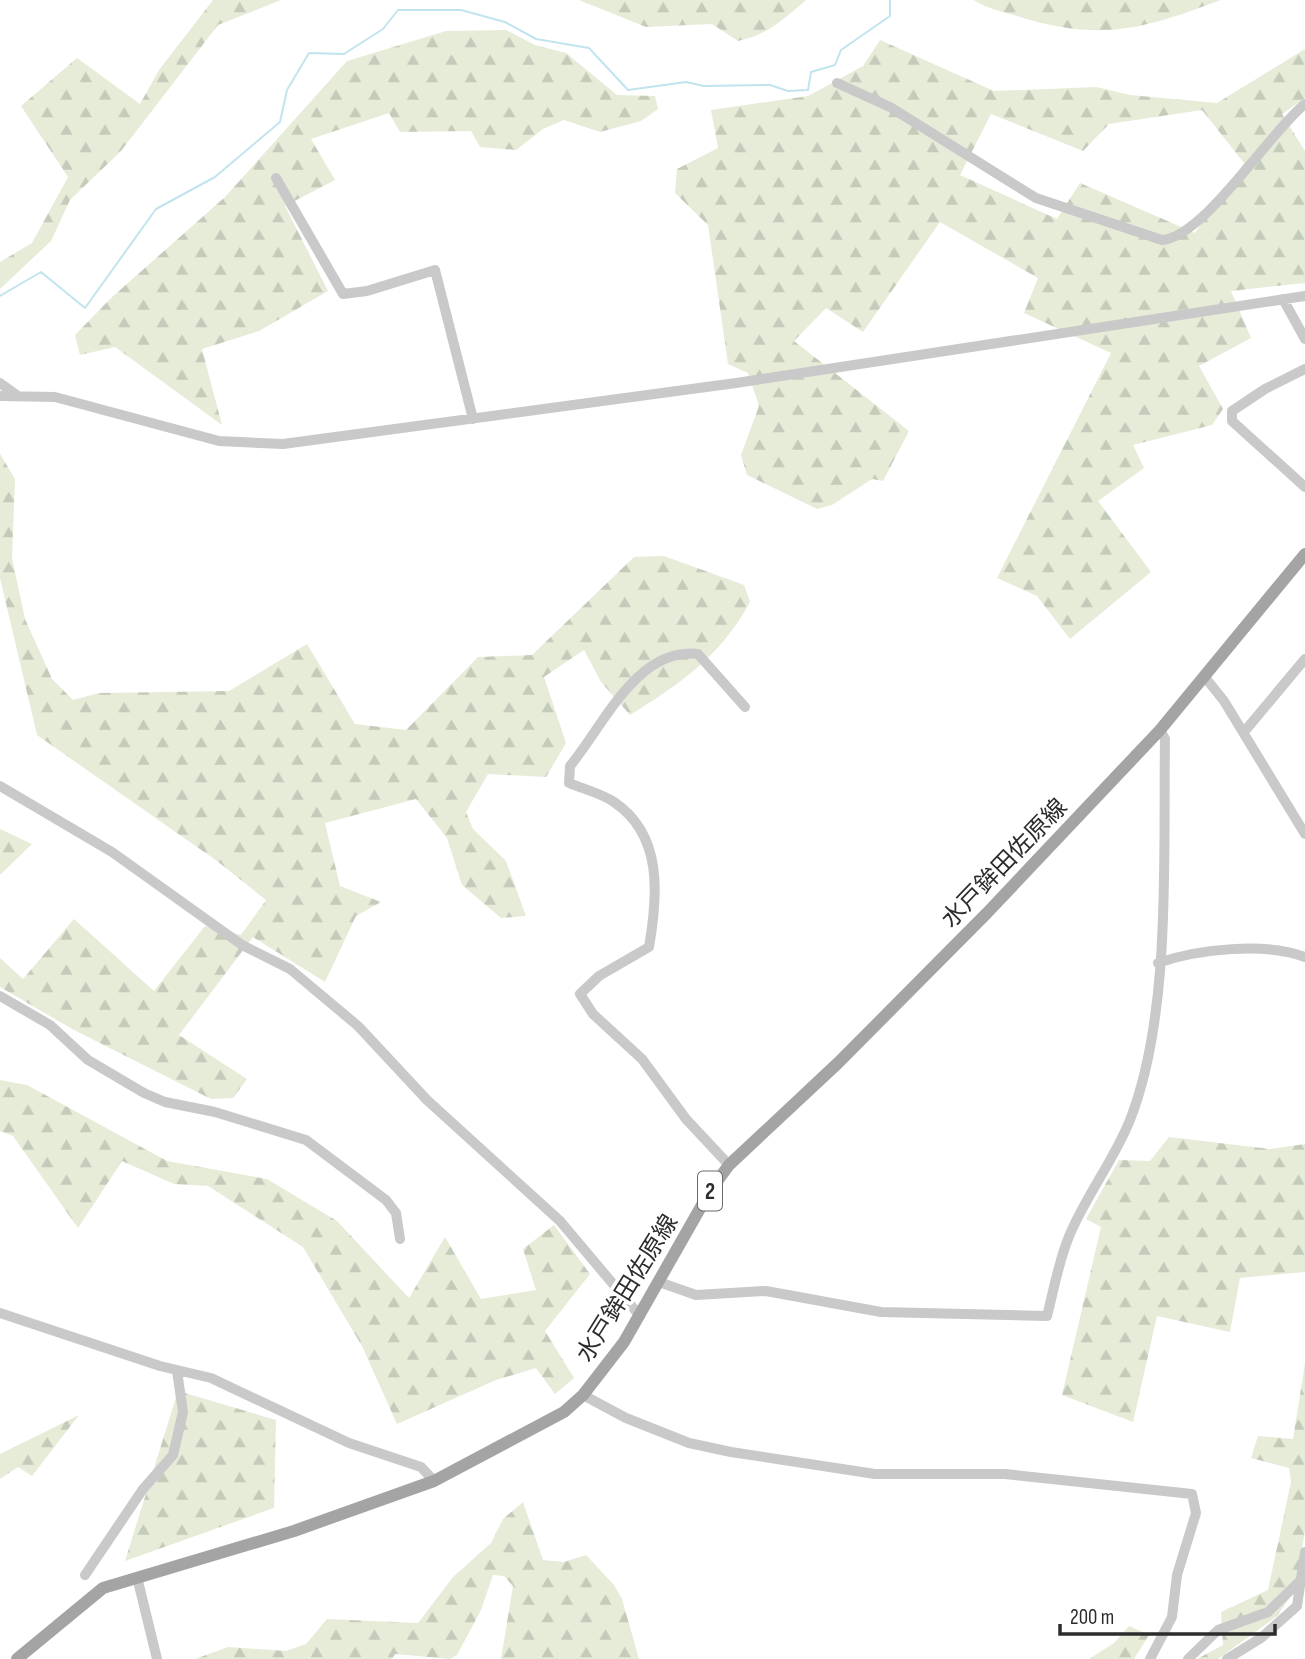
<svg xmlns="http://www.w3.org/2000/svg" width="1305" height="1659" font-family="'Sofia Sans Condensed','Noto Sans JP',sans-serif">
<style>
.forest{fill:url(#forest-firs);fill-rule:evenodd}
.lines{fill:none;stroke-linecap:round;stroke-linejoin:round}
.stream{stroke:#c2e4ee;stroke-width:2}
.minor{stroke:#c9c9c9;stroke-width:10}
.major{stroke:#a4a4a4;stroke-width:12}
.labels{text-anchor:middle;stroke-width:7;stroke-linejoin:round;paint-order:stroke}
.shield{fill:#fff;stroke:#6b6b6b;stroke-width:2}
.shield-label{font-size:23px;font-weight:bold;fill:#2c2c2c}
.street-label{font-size:24px;fill:#2c2c2c;stroke:#fff}
</style>
<defs>
<pattern id="forest-firs" width="22" height="20" patternUnits="userSpaceOnUse" patternTransform="scale(1.75)"><rect width="22" height="20" fill="#e6ecd8"/><path d="M5 1l3.5 6h-7zM16 11l3.5 6h-7z" fill="#c5cbba"/></pattern>
</defs>
<rect width="100%" height="100%" fill="#fff"/>
<path class="forest" d="M213,0H281L218,25L121,151L70,200L51,241L0,289V262L32,243L68,177L21,106L77,58L140,104L159,70Z
M579,0H806C785,18 766,36 738,41L712,24L646,27Z
M974,0H1221C1143,29 1102,42 1020,17C1005,12 987,9 974,0Z
M506,30L535,45L566,53L617,95L655,96L658,109L641,121L600,132L564,120L543,129L516,150L480,147L471,131L400,132L389,113L311,139L335,180L285,206L328,291L259,331L202,349L222,425L115,347L80,355L75,335L111,298L225,197L347,61L446,31Z
M880,40L994,91L1096,87L1130,95L1217,103L1305,49V98L1282,114L1305,151V283L1231,291L1251,338L1199,366L1223,409L1212,425L1133,445L1144,468L1098,501L1151,572L1070,639L1037,596L997,578L1111,353L1024,313L1038,278L940,222L863,332L826,308L794,341L909,431L883,481L872,479L832,505L817,509L747,475L741,455L759,406L748,373L728,364L708,225L675,193L677,169L718,148L711,110L808,96L863,66ZM1202,110L1244,163L1195,233L1080,183L1057,219L960,175L991,114L1083,151L1109,124Z
M0,454L15,479L12,558L25,619L52,679L73,700L99,693L229,691L307,644L355,724L406,730L478,657L532,655L634,557L664,556L744,585L750,602C721,656 680,684 630,715L601,682L584,650L544,677L566,743L546,777L488,774L466,812L473,829L506,861L526,916L501,918L462,885L447,838L416,799L325,823L340,886L381,902L356,916L325,982L253,937L179,1035L247,1079L233,1098L211,1099L74,1030L0,987V958L23,979L74,919L154,991L205,926L241,935L266,900L217,861L37,735L0,578Z
M0,829L32,844L0,875Z
M0,1080L27,1085L167,1161L267,1179L337,1221L409,1298L445,1237L481,1299L536,1290L523,1249L554,1225L590,1274L545,1331L574,1378L555,1394L536,1368L496,1380L397,1424L362,1346L303,1247L208,1186L174,1184L122,1161L78,1228L13,1136L0,1131Z
M1169,1137L1270,1149L1305,1144V1272L1240,1278L1230,1332L1157,1316L1133,1422L1062,1395L1101,1227L1086,1219L1119,1160L1150,1161Z
M1305,1363V1531L1295,1590L1277,1616L1218,1659H1197L1223,1645L1221,1612L1268,1590L1291,1482L1289,1468L1251,1458L1258,1436L1293,1439Z
M178,1391L276,1420L274,1508L125,1561Z
M79,1415L32,1476L18,1467L0,1479V1454Z
M523,1502L543,1560L564,1562L586,1555L614,1585L622,1599L639,1659H501L513,1586L504,1576L493,1575L481,1610L457,1655L450,1659L395,1654L392,1659H195L228,1647L286,1651L306,1644L327,1619L418,1623L453,1577L491,1543L503,1519Z
M1129,1626L1149,1635L1134,1659H1089L1114,1643Z"/>
<g class="lines">
<path class="stream" d="M0,296L41,272L85,308L156,209L215,177L280,122L287,90L309,53L344,54L383,29L398,10H461L505,22L536,39L589,48L628,90L686,82L704,86L770,85L788,91L808,90L811,72L835,65L841,50L890,16V0"/>
<path class="minor" d="M837,83L890,107L1036,198L1162,240C1204,237 1268,134 1305,104
M276,178L343,294L367,291L435,270L473,419
M1283,299L1305,339
M1305,369L1265,389L1232,411V421L1305,487
M0,383L18,396
M0,396L55,397L219,441L283,444L736,383L1305,296
M1204,676L1224,701L1305,834
M1244,732L1305,659
M0,786L112,852L242,945L290,969L358,1026L427,1100L560,1221L640,1316
M1158,963C1198,949 1266,942 1305,957
M0,996L50,1025L88,1060L144,1093L165,1102L215,1112L306,1140L386,1200L396,1213L400,1239
M729,1165L686,1119L642,1059L593,1014L580,994L599,976L649,947C658,895 663,835 614,802C601,793 583,789 569,783L570,766C604,725 637,647 698,654L745,707
M659,1282L696,1295L766,1291L881,1312L1047,1316C1054,1289 1059,1259 1070,1234C1087,1194 1114,1160 1130,1120C1172,1013 1163,854 1165,739L1160,730
M0,1313L160,1366L211,1378L349,1443L421,1467L434,1481
M583,1395L626,1418L689,1443L731,1452L875,1474H1005L1192,1494L1196,1513L1177,1575L1172,1617L1150,1659
M85,1575L143,1489L173,1455L183,1412L177,1371
M137,1577L157,1659
M1188,1659L1218,1630L1268,1612L1300,1581
M1227,1659L1261,1638L1297,1606L1305,1552"/>
<path class="major" d="M17,1659L103,1588L294,1531L434,1481L564,1412L583,1395L624,1342L710,1191L729,1165L838,1063L987,913L1160,730L1305,554"/>
</g>
<g class="labels">
<rect class="shield" x="698" y="1171.5" width="24" height="39" rx="5"/>
<g class="shield-label">
<text x="710" y="1199">2</text>
</g>
<g class="street-label">
<text transform="translate(1004 863) rotate(-46)" y="8">水戸鉾田佐原線</text>
<text transform="translate(627 1288) rotate(-58)" y="8">水戸鉾田佐原線</text>
</g>
</g>
<path d="M1060 1624v10h215v-10" fill="none" stroke="#2c2c2c" stroke-width="3.5"/>
<text x="1070" y="1624" font-size="21" fill="#2c2c2c" stroke="#ffffff" stroke-width="5" paint-order="stroke">200 m</text>
</svg>
